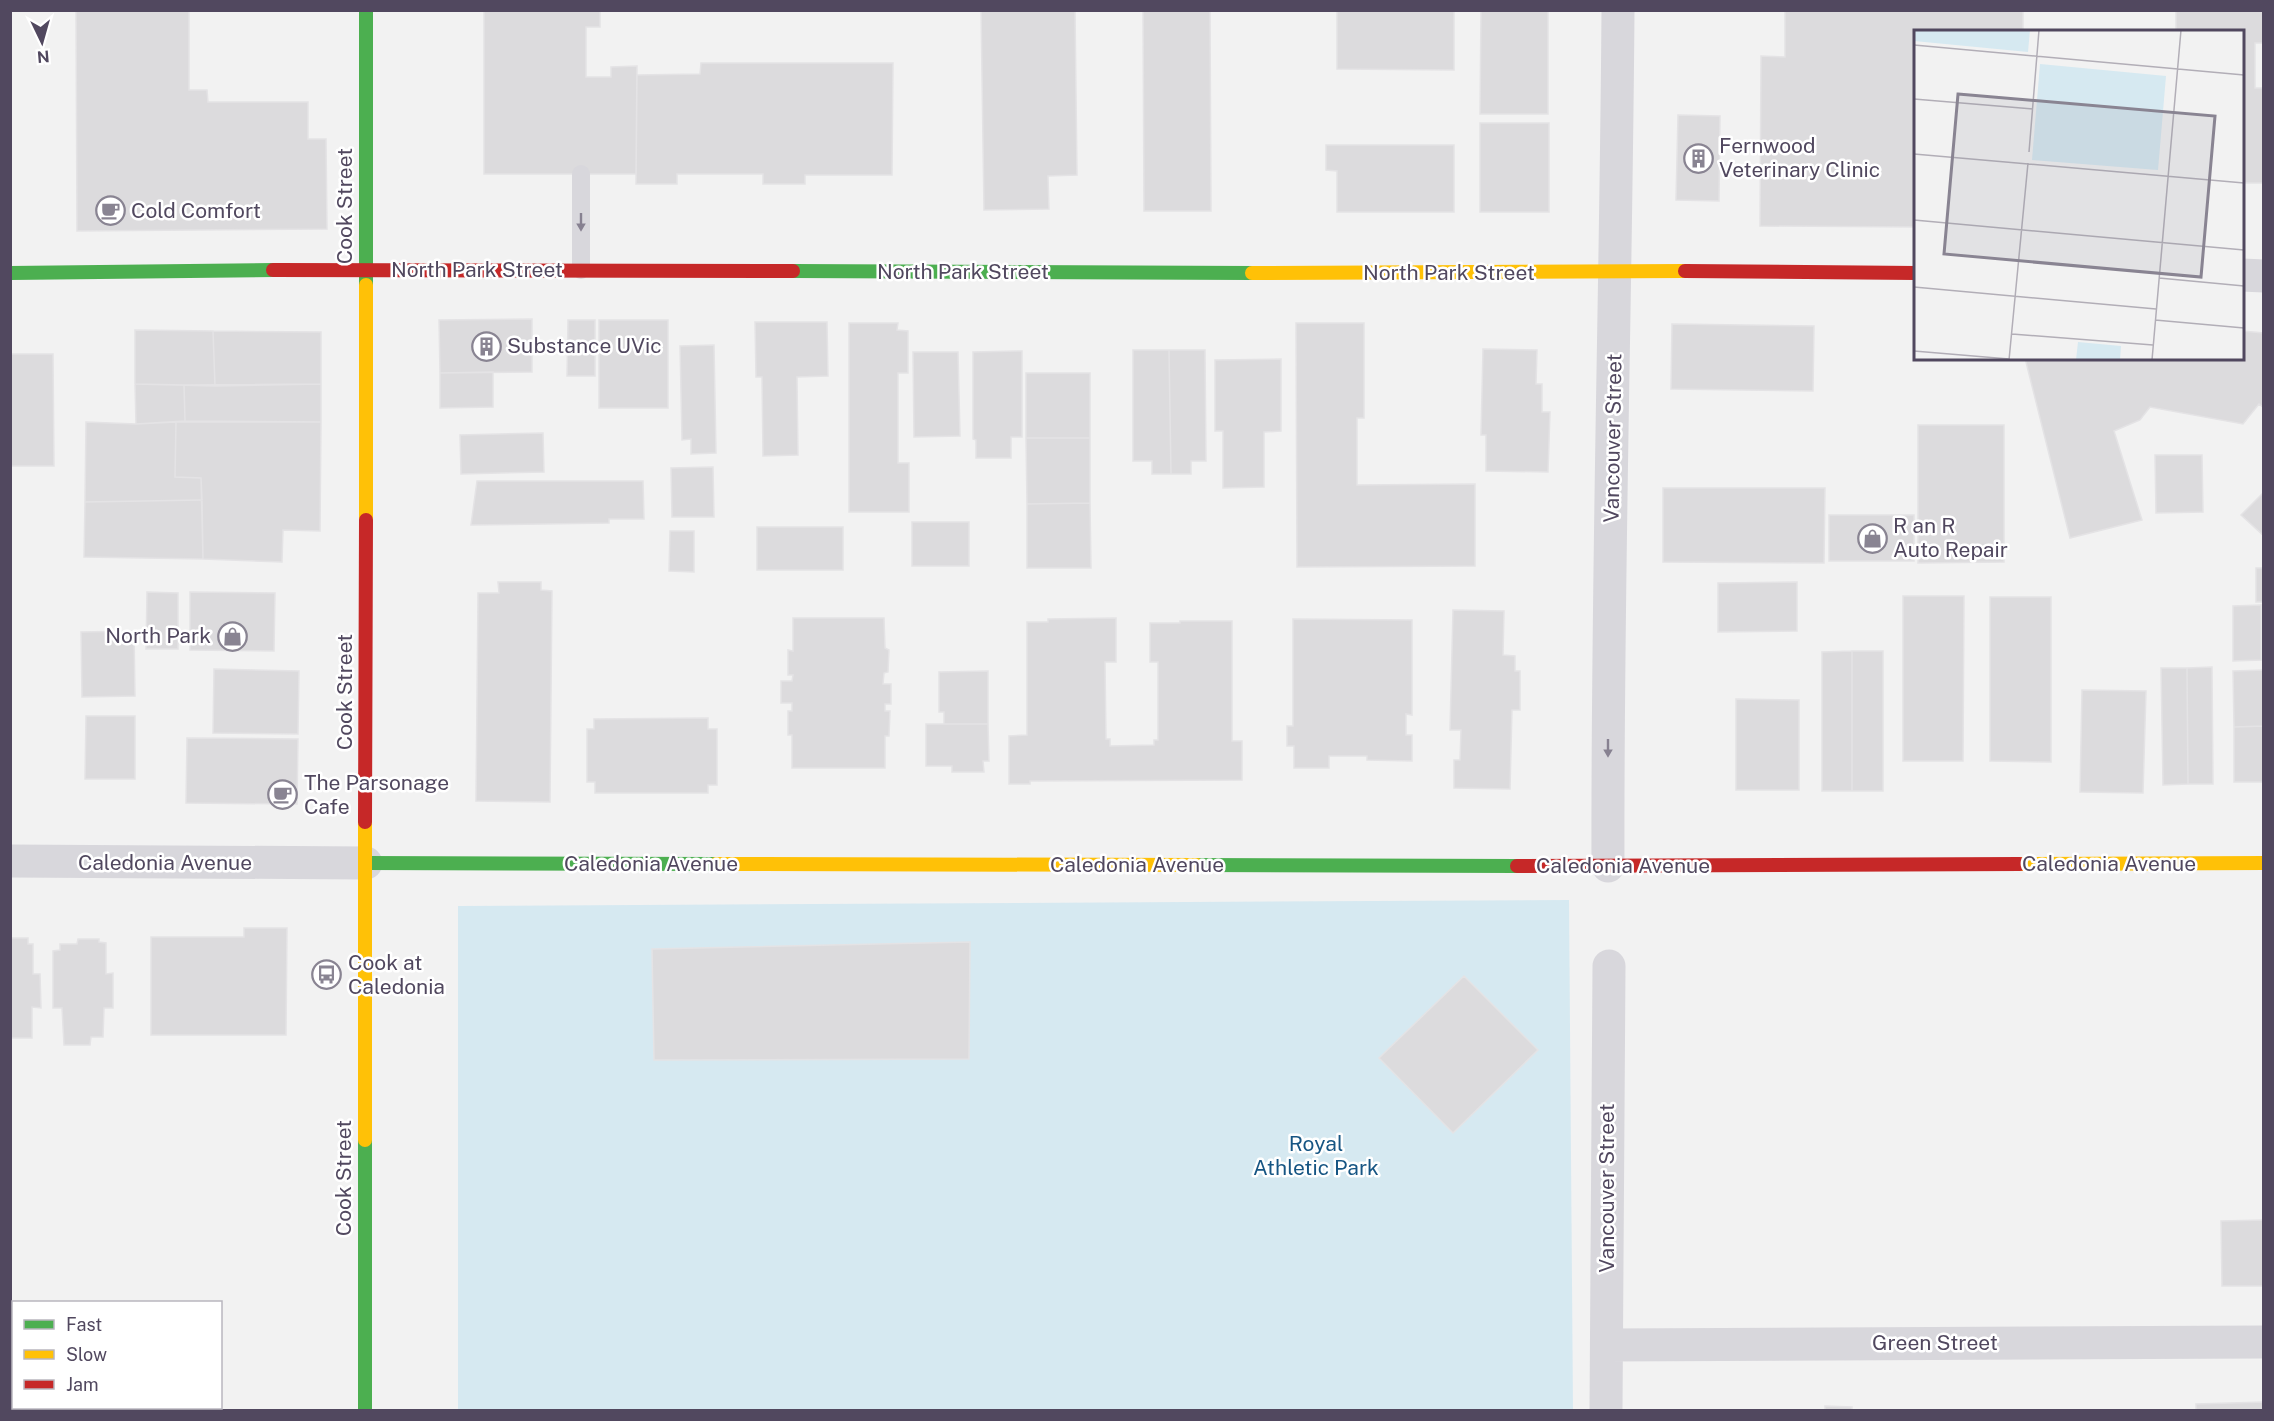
<svg xmlns="http://www.w3.org/2000/svg" width="2274" height="1421" font-family="'Public Sans',sans-serif">
<style>
.green{fill:#d6e9f1}
.building{fill:#dcdbdd;stroke:#e4e3e5;stroke-width:1.5}
.lines{fill:none;stroke-linecap:round;stroke-linejoin:round}
.lane{stroke:#d8d7dc;stroke-width:18}
.street{stroke:#d8d7dc;stroke-width:33}
.fast{stroke:#4caf50;stroke-width:14}
.slow{stroke:#ffc107;stroke-width:14}
.jam{stroke:#c62828;stroke-width:14}
.oneway{fill:#878191}
.labels{text-anchor:middle;stroke-width:5;stroke-linejoin:round;paint-order:stroke}
.poi-label{font-size:21px;fill:#51485f;stroke:#fff;text-anchor:start}
.street-label{font-size:21px;fill:#51485f;stroke:#fff}
.park-label{font-size:21px;fill:#165583;stroke:#fff}
.inset-road{fill:none;stroke:#b2aeb7;stroke-width:1.5}
.view{fill:#898492;fill-opacity:0.15;stroke:#898492;stroke-width:3}
.inset-edge{fill:none;stroke:#51485f;stroke-width:3}
</style>
<rect width="100%" height="100%" fill="#f2f2f2"/>
<path class="green" d="M1569,900L1573,1410H458V906Z"/>
<path class="building" d="M76,10H189V90H207L208,102H308V139H326L327,229L77,231Z
M484,10H600V27H586V77H611V67L637,66L636,174H484Z
M981,10H1075L1077,175L1048,176L1049,209L984,210Z
M1143,10H1210L1211,211H1144Z
M1337,10H1454V70L1337,69Z
M1481,10H1548V114H1480Z
M1785,10H2023V32H1916V227L1760,226L1761,56L1785,57Z
M2176,10H2264V43H2255V88H2264V183H2242V32H2176Z
M701,63H893L892,175H805V184H763V174H677V184H636L637,75L700,74Z
M1678,115L1720,116L1719,201L1676,200Z
M1480,123H1549V212H1480Z
M1326,145H1454V212H1337V171L1326,170Z
M532,319V372L440,373L439,320Z
M568,320H595V376H567Z
M599,320H668V408H599Z
M755,322H827L828,376L797,377L798,455L763,456L762,377H756Z
M849,323H898L897,330L908,331V373H898V463H909V512H849Z
M1296,323H1364V418H1357V485L1475,484V566L1297,567Z
M1672,324L1814,326L1813,391L1671,389Z
M135,330L213,331L215,386L135,384Z
M213,331L321,332V384L215,386Z
M2242,331L2264,333V408L2259,404L2243,424L2150,407L2140,420L2114,431L2142,520L2070,538L2025,358H2242Z
M714,345L716,453L691,454V439L682,440L680,346Z
M1483,349L1537,350L1536,384H1542V412H1550L1548,472L1486,471V435H1481Z
M1133,350H1169L1171,474H1152V461H1133Z
M1169,350H1205L1206,461H1191V474H1171Z
M1022,351V437H1011V458H976V440L973,439V352Z
M913,352H958L960,436L914,437Z
M10,354H53L54,466H10Z
M1281,359V431L1264,432V487L1223,488V431H1215V360Z
M493,372V407L440,408V373Z
M1026,373H1090V438H1026Z
M135,384L184,385L185,421L136,424Z
M321,384V422L185,421L184,385Z
M86,422L136,424L176,422L175,477L201,478L202,500L85,502Z
M176,422H321L320,531L283,530L282,562L203,559L201,478L175,477Z
M1918,425H2004V562L1918,563Z
M543,433L544,472L461,474L460,435Z
M1026,438H1090V503L1027,504Z
M2155,455H2202L2203,512L2156,513Z
M713,467L714,517H672L671,468Z
M477,481H643L644,519H609V523L471,525Z
M1663,488H1825L1824,563L1663,562Z
M2264,492V536L2241,515Z
M202,500L203,559L84,557L85,502Z
M1090,503L1091,568H1027V504Z
M1829,515H1914V561H1829Z
M912,522H969V566H912Z
M757,527H843V570H757Z
M670,531H694V572L669,571Z
M2256,568H2264V602H2256Z
M498,582H541V590L552,591L550,802L476,801L478,593H499Z
M1797,582V631L1718,632V583Z
M147,592L178,593V649H146Z
M190,592L275,593L274,651L190,650Z
M1903,596H1964L1963,761H1903Z
M1990,597H2051V762L1990,761Z
M2261,605V660L2233,661V606Z
M1453,610L1504,611L1503,655L1515,656V671H1520V710H1512L1510,789L1454,788V760H1460L1461,730H1450Z
M793,618H884L885,648L889,650L888,672L884,673L883,684H891V704H885V711H890L889,736H885V768H792V735H788V711H792V703H781V681H792L793,675H788V650L793,651Z
M1116,618V662H1105L1106,739H1110V746L1154,745V740H1158V662H1150V623H1180V621H1232V741H1242V780L1030,781V784H1009V736L1027,735V622H1048V619Z
M1293,619L1412,620V715L1406,714V735H1412V761L1367,760V756H1329V768H1294V746H1287V726H1293Z
M134,631L135,696L82,697L81,632Z
M1852,651H1883V791H1852Z
M1852,651V791H1822V652Z
M2212,667L2213,784H2188L2187,668Z
M2161,668H2187L2188,784L2163,785Z
M214,669L299,671L298,734L213,733Z
M2264,670V726L2234,727L2233,671Z
M988,671V724H944V712H939V672Z
M2082,690L2146,691L2143,793L2080,792Z
M1736,699L1799,700V790H1736Z
M86,716H135V779H85Z
M708,718V729H717V785H708V793H595V782H587V729H594V719Z
M926,724H988L989,761H983L984,772H952V766H926Z
M2264,726V782H2234V727Z
M187,738L298,739L297,804L186,803Z
M244,928H287L286,1035H151V937H244Z
M10,938H28V944H33V974H40L41,1008L32,1007V1038H10Z
M78,939H99V942L106,943V974L113,973V1008H104L103,1037H91L90,1045H64L62,1008H53V951L60,950V944H77Z
M970,942L969,1059L654,1060L652,949Z
M1464,976L1538,1050L1453,1133L1379,1058Z
M2264,1220V1286H2222L2221,1221Z
M2264,1402V1410H2196V1404Z
M1825,1406L1852,1407V1410H1825Z"/>
<g class="lines">
<path class="lane" d="M581,174V270"/>
<path class="street" d="M2242,275L2264,276
M10,861L366,863
M1608,866C1607,581 1616,296 1618,10
M1607,1345L2264,1342
M1606,1410L1609,966"/>
<path class="fast" d="M793,271L1252,273
M10,273L273,270
M366,285V10
M366,863L716,864
M1197,865L1517,866
M365,1410V1140"/>
<path class="slow" d="M1252,273L1685,271
M366,520V285
M716,864L1197,865
M2020,864L2264,863
M365,1140V822"/>
<path class="jam" d="M273,270L793,271
M1685,271L1916,273
M365,822L366,520
M1517,866L2020,864"/>
</g>
<defs><path id="oneway-solid" d="M-6-.8H1V-3.2L6.5 0L1 3.2V.8H-6Z" transform="scale(1.5)"/></defs>
<g class="oneway">
<use href="#oneway-solid" transform="translate(581 222) rotate(90)"/>
<use href="#oneway-solid" transform="translate(1608 748) rotate(90)"/>
</g>
<defs>
<symbol id="building-ring" viewBox="-11 -11 22 22"><circle r="9.5" fill="#fff" stroke="#898492" stroke-width="1.5"/><path d="M-4-6H4V6H1V3H-1V6H-4ZM-2.5-4.3h1.7v1.8h-1.7ZM.8-4.3h1.7v1.8H.8ZM-2.5-1h1.7V.8h-1.7ZM.8-1h1.7V.8H.8Z" fill="#898492"/></symbol>
<symbol id="cafe-ring" viewBox="-11 -11 22 22"><circle r="9.5" fill="#fff" stroke="#898492" stroke-width="1.5"/><path d="M-5.5-4.5H6V0H3Q3 3.5 0 3.5H-2.5Q-5.5 3.5-5.5 0ZM3-3.2v2h1.7v-2ZM-6 4.5H4V6H-6Z" fill="#898492"/></symbol>
<symbol id="shop-ring" viewBox="-11 -11 22 22"><circle r="9.5" fill="#fff" stroke="#898492" stroke-width="1.5"/><path d="M-5-2.5h2.3a2.7 3.5 0 0 1 5.4 0H5L5.5 6h-11ZM-1.5-2.5h3a1.5 2.3 0 0 0-3 0Z" fill="#898492"/></symbol>
<symbol id="bus-ring" viewBox="-11 -11 22 22"><circle r="9.5" fill="#fff" stroke="#898492" stroke-width="1.5"/><path d="M-5-6H5V4H4V6H2V4H-2V6H-4V4H-5ZM-3.5-4V0h7V-4ZM-3.5 1.2v1.5H-2V1.2ZM2 1.2v1.5H3.5V1.2Z" fill="#898492"/></symbol>
</defs>
<g fill-rule="evenodd">
<use href="#building-ring" x="1682" y="142" width="33" height="33"/>
<use href="#cafe-ring" x="94" y="194" width="33" height="33"/>
<use href="#building-ring" x="470" y="330" width="33" height="33"/>
<use href="#shop-ring" x="1856" y="522" width="33" height="33"/>
<use href="#shop-ring" x="216" y="620" width="33" height="33"/>
<use href="#cafe-ring" x="266" y="778" width="33" height="33"/>
<use href="#bus-ring" x="310" y="958" width="33" height="33"/>
</g>
<g class="labels">
<g class="poi-label">
<text x="1719" y="153">Fernwood<tspan x="1719" dy="24">Veterinary Clinic</tspan></text>
<text x="131" y="218">Cold Comfort</text>
<text x="507" y="353">Substance UVic</text>
<text x="1893" y="533">R an R<tspan x="1893" dy="24">Auto Repair</tspan></text>
<text x="211" y="643" text-anchor="end">North Park</text>
<text x="304" y="790">The Parsonage<tspan x="304" dy="24">Cafe</tspan></text>
<text x="348" y="970">Cook at<tspan x="348" dy="24">Caledonia</tspan></text>
</g>
<g class="street-label">
<text transform="translate(345 206) rotate(-90)" y="7">Cook Street</text>
<text x="477" y="277">North Park Street</text>
<text x="963" y="279">North Park Street</text>
<text x="1449" y="280">North Park Street</text>
<text transform="translate(1613 438) rotate(-89)" y="7">Vancouver Street</text>
<text transform="translate(345 692) rotate(-90)" y="7">Cook Street</text>
<text x="165" y="870">Caledonia Avenue</text>
<text x="651" y="871">Caledonia Avenue</text>
<text x="2109" y="871">Caledonia Avenue</text>
<text x="1137" y="872">Caledonia Avenue</text>
<text x="1623" y="873">Caledonia Avenue</text>
<text transform="translate(344 1178) rotate(-90)" y="7">Cook Street</text>
<text transform="translate(1607 1188) rotate(-90)" y="7">Vancouver Street</text>
<text x="1935" y="1350">Green Street</text>
</g>
<g class="park-label">
<text x="1316" y="1151">Royal<tspan x="1316" dy="24">Athletic Park</tspan></text>
</g>
</g>
<g transform="translate(1914 30)">
<rect width="330" height="330" fill="#f2f2f2"/>
<path d="M0,0H116L114,22L0,11ZM126,34L252,46L244,140L118,130ZM164,312L207,316L206,330H162Z" fill="#d6e9f1"/>
<path class="inset-road" d="M0,15L330,45M0,69L119,79M115,122L125,0M0,124L330,153M0,190L330,220M245,248L330,256M0,257L242,279M241,290L330,298M98,304L239,315M0,321L95,329M95,330L114,133M238,330L267,0"/>
<path class="view" d="M44,64L301,86L287,247L30,224Z"/>
<rect width="330" height="330" class="inset-edge"/>
</g>
<rect width="2274" height="1421" fill="none" stroke="#51485f" stroke-width="24"/>
<rect x="12" y="1301" width="210" height="108" fill="#ffffff" stroke="#b9b6bf" stroke-width="1.5"/>
<rect x="24" y="1320" width="30" height="9" fill="#4caf50" stroke="#b9b6bf" stroke-width="1.5"/>
<text x="66" y="1331" font-size="18" fill="#51485f">Fast</text>
<rect x="24" y="1350" width="30" height="9" fill="#ffc107" stroke="#b9b6bf" stroke-width="1.5"/>
<text x="66" y="1361" font-size="18" fill="#51485f">Slow</text>
<rect x="24" y="1380" width="30" height="9" fill="#c62828" stroke="#b9b6bf" stroke-width="1.5"/>
<text x="66" y="1391" font-size="18" fill="#51485f">Jam</text>
<g transform="translate(42 42) rotate(175)" stroke="#ffffff" stroke-width="4.5" paint-order="stroke">
<path d="M0-4.5L10 22L0 15L-10 22Z" fill="#51485f"/>
<text y="-9" font-size="16" font-weight="bold" text-anchor="middle" fill="#51485f">N</text>
</g>
</svg>
